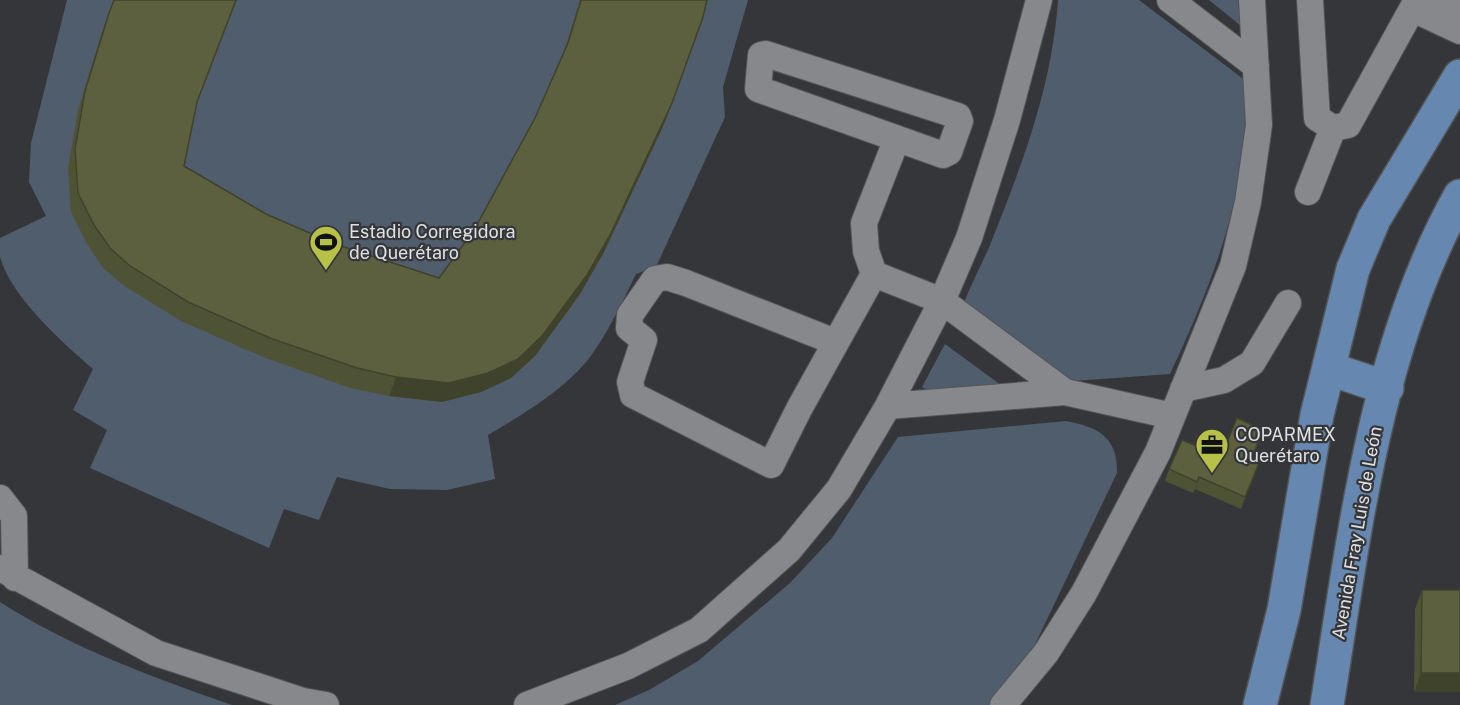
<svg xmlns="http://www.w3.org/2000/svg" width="1460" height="705" font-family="'Public Sans',sans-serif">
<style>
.green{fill:#505d6d}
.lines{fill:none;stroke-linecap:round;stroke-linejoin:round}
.minor-casing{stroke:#525456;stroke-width:28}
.major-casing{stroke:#525456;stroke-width:36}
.minor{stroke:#86888b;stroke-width:26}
.major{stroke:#6687af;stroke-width:33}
.wall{fill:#4f5336}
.shaded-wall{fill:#40432c}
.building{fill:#5c603f;stroke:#40432c;stroke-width:1.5}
.labels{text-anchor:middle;stroke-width:4.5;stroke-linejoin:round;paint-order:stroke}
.poi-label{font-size:18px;fill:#dee0e1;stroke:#353639;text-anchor:start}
.street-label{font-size:18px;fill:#dee0e1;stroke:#353639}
</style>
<rect width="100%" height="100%" fill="#353639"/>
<path class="green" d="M67,0H748L723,87L725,117L656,267L636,274C622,303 601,348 579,370C552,397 520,416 488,435L495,479L447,490L390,489L337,477L319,520L284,509L269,548L90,468L107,430L73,410L93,369C63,343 11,297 0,257C0,251 0,244 0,238L46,216L29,182L31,143Z
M1058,0H1139L1246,81C1251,186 1214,280 1170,374L1074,381L1057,374L962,308C970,286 981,266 990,245C1022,165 1052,87 1058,0Z
M1209,0H1238L1241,26Z
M945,344L1001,385L929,391L922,387Z
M1066,421C1098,427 1118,437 1117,473L1029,657L993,705H615L649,690L698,661L790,583L832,538L898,437Z
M0,602C72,648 152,677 232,705H0Z"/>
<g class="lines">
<defs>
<path id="minor" d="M1170,0L1256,66
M1310,0L1317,118L1333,128L1348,125L1417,0
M1437,0L1460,11
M1413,9L1460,31
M766,54L958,116L960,121L949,152L943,155L758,89L761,55Z
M896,141L864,223L866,251L874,274L942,301L1065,392
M1308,192L1333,128
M835,342L686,283L667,277L655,279L630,315L629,328L644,340L630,382L633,395L771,465L799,409L874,274
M1183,389L1224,380L1252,363L1288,303
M888,406L1065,392L1172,416
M0,498L14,516L15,578
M0,568L156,653L303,701L326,705
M527,705L628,666L699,630L789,550L839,489L888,406L942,301L969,238L1007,120L1039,0
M1003,705L1046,653L1084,593L1158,452L1233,266L1248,202L1259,125L1252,0"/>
<path id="major" d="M1330,369L1387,388
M1260,705L1284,610L1317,415L1353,269L1374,219L1460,76
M1327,705C1354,537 1375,347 1460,196"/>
</defs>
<use href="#minor" class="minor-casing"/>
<use href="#major" class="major-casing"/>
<use href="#minor" class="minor"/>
<use href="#major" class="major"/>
</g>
<path class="wall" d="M114,0H237L196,104L184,166L266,214L335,244L439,278L474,230L535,118L564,51L580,0H707L665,122L604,252L580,294L535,356L511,378L481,392L442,402L389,396L350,388L263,357L181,321L123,285L103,268L87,244L71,212L68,168L78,110L102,32Z
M1263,430L1254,453L1258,467L1241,509L1195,489L1193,493L1165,481L1169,469L1227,442Z
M1422,590H1460L1414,692L1415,609Z"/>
<path class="shaded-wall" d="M672,103L665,122L604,252L580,294L535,356L511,378L481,392L442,402L389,396L396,377Z
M1262,456L1258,467L1241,509L1245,497Z
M1421,673H1460V692H1414Z"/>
<path class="building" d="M114,0H236L197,102L184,166L266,214L335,244L439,278L474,230L535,118L568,43L581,0H707L703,17L672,103L611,233L587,275L542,336L518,359L488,373L449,383L396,377L357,368L270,338L188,302L130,266L110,248L94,225L78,193L75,149L85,91L109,13Z
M1237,418L1263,430L1254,452L1262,456L1245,497L1199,477L1197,482L1169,469L1182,440L1208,451L1214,436L1227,442Z
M1422,590H1460V673H1421Z"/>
<defs>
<symbol id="stadium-pin" viewBox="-11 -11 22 30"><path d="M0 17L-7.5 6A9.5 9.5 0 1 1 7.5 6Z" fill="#b7c147" stroke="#353639"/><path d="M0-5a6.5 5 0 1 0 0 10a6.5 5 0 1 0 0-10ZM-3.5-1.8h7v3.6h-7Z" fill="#111"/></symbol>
<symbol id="office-pin" viewBox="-11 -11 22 30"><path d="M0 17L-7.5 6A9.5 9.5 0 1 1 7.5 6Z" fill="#b7c147" stroke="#353639"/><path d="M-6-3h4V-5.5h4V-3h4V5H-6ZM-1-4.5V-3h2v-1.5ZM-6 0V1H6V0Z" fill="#111"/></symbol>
</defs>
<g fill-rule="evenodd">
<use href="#stadium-pin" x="307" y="223" width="38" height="52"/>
<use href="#office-pin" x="1193" y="426" width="38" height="52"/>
</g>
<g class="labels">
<g class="poi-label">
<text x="349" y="238">Estadio Corregidora<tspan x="349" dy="21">de Querétaro</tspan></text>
<text x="1235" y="441">COPARMEX<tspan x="1235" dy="21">Querétaro</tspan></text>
</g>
<g class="street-label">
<text transform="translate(1357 533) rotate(-80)" y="6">Avenida Fray Luis de León</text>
</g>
</g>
</svg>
